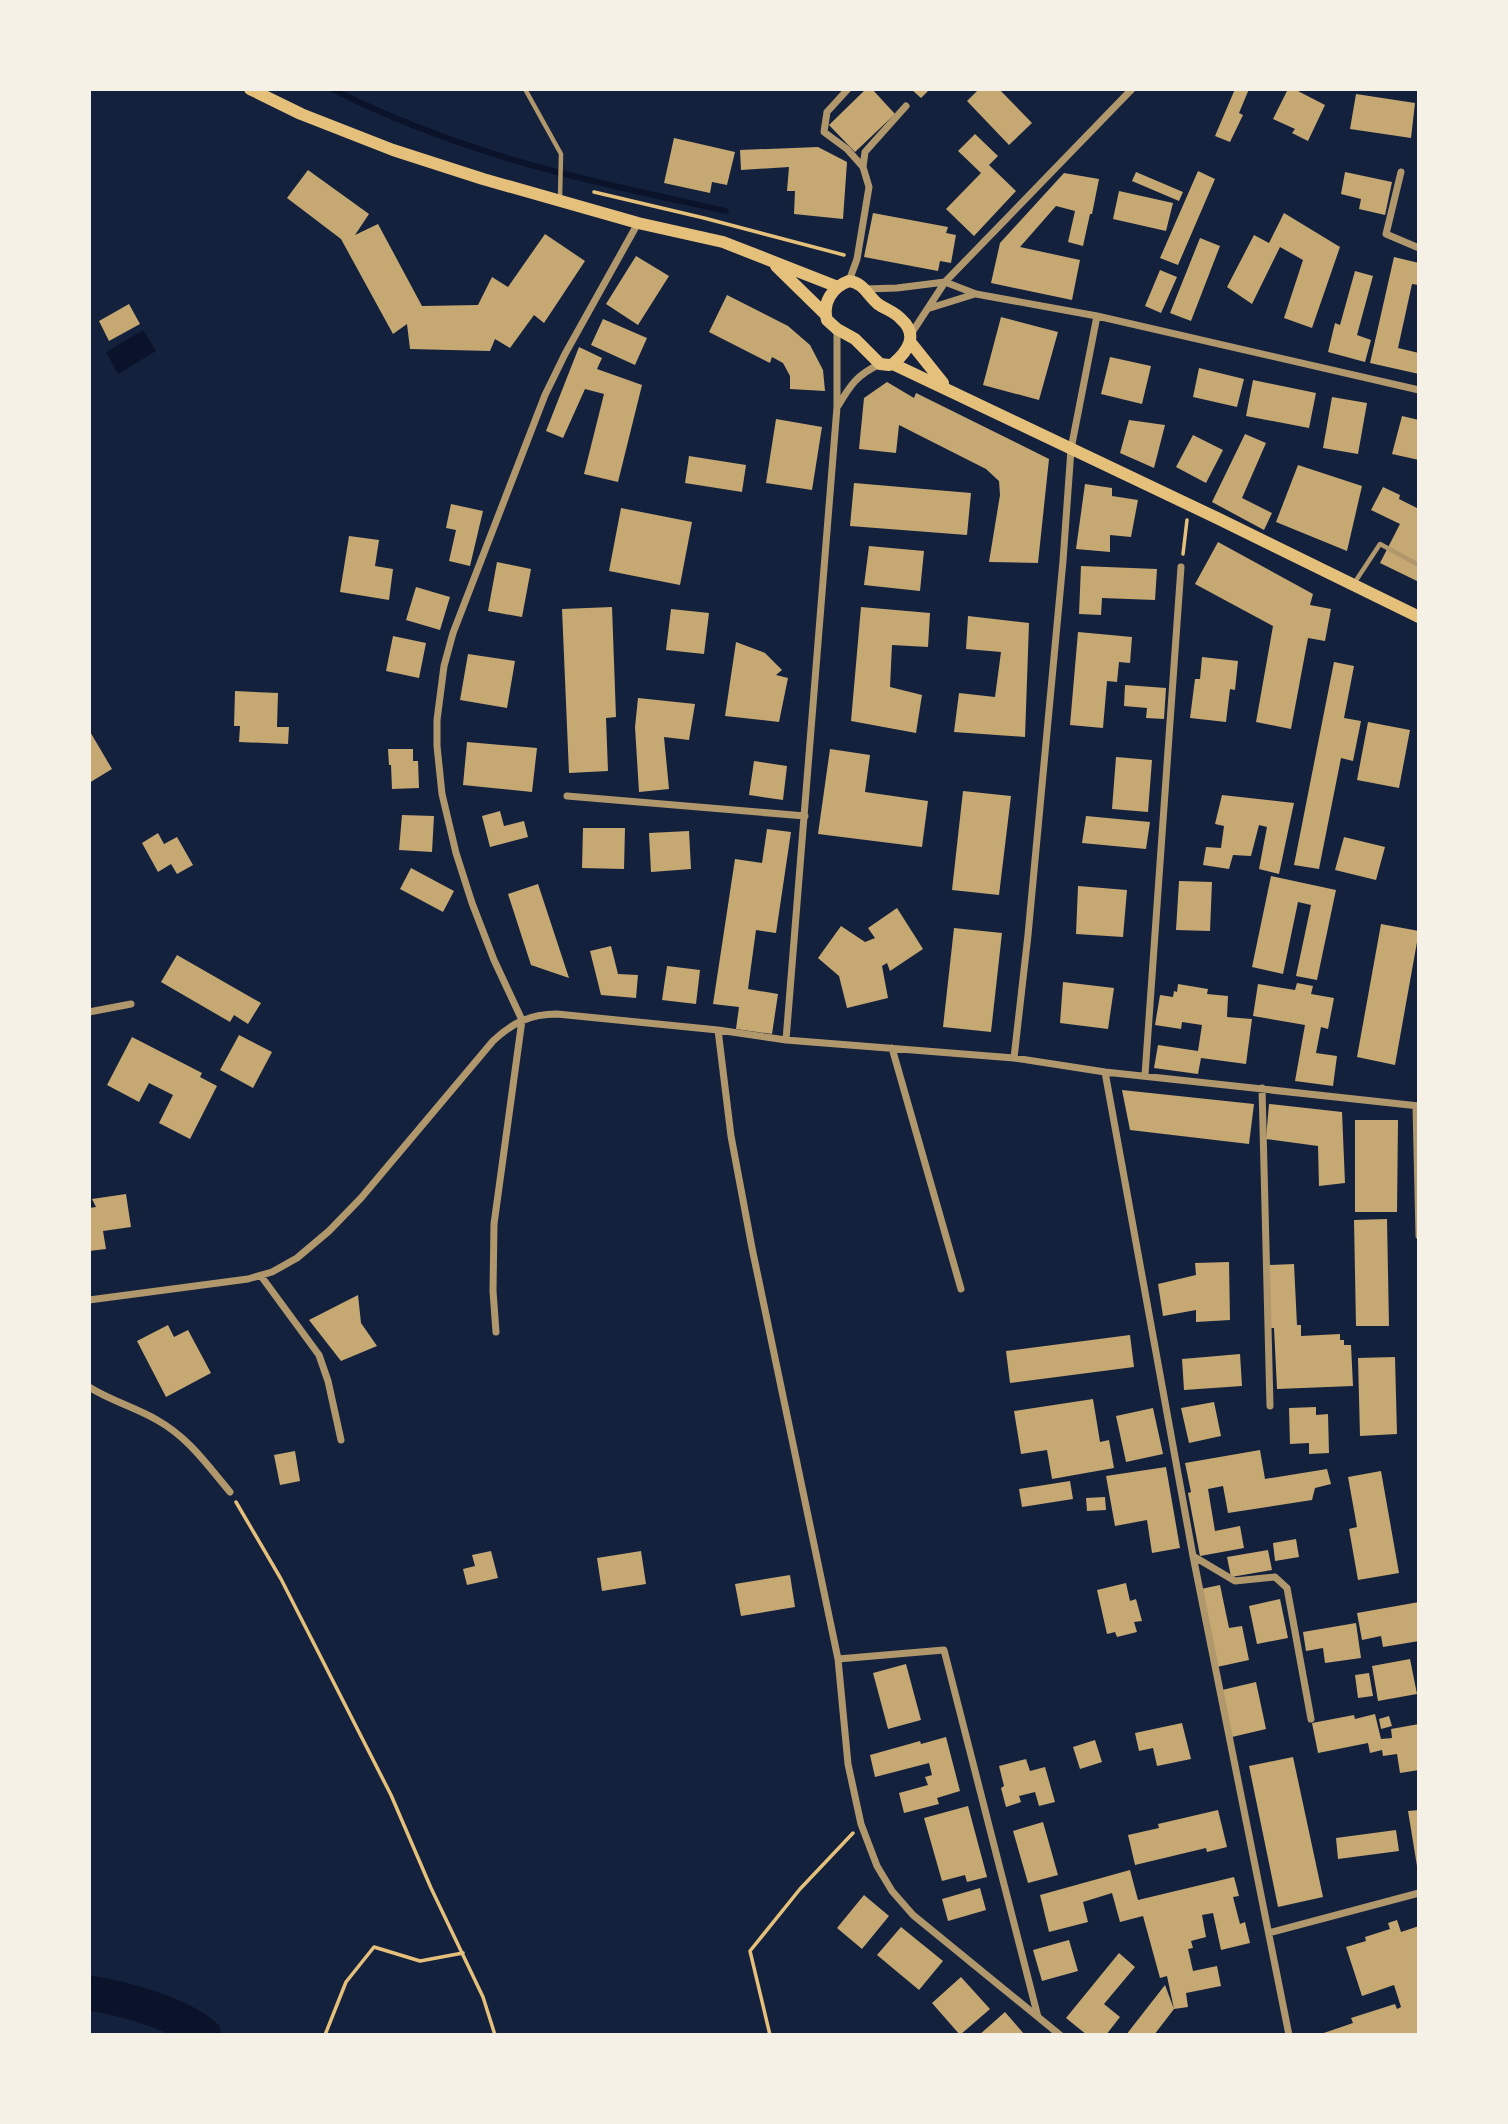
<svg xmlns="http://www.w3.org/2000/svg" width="1508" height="2124" font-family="Rubik,sans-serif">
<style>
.water{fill:#0b132b}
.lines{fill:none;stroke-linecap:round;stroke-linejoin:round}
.stream{stroke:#0b132b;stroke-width:6}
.river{stroke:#0b132b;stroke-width:35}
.building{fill:#c6a872}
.path{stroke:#e5c07b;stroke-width:3.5}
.service{stroke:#b1986c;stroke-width:4.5}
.minor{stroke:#b1986c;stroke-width:7}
.secondary{stroke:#e5c07b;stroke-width:12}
</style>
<rect width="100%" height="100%" fill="#14213d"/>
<path class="water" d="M143,330L156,351L118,374L106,352Z"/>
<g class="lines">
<path class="stream" d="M332,89C402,124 477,151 553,171C610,186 668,198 726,211"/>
<path class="river" d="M89,1993C123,1998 177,2013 204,2035"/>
</g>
<path class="building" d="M866,89H872L895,114L855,152L829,125Z
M911,89H930L921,98Z
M979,89H999L1032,123L1009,145L967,101Z
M1235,89H1249L1239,113L1243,115L1230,142L1215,136Z
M1288,89H1294L1325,105L1308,141L1292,133L1295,129L1273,119Z
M1356,94L1415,103L1411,138L1350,129Z
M975,134L998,156L989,165L1016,191L974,236L946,209L981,173L958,151Z
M674,138L735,152L727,185L712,182L710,193L664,183Z
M818,147L847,162L843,219L794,214L795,191H787L789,167L741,170L740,150Z
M308,170L369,214L355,235L378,224L422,306L478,305L492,277L508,287L545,234L585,261L544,323L534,315L510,348L495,339L490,351L410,349L407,324L393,334L341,239L287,198Z
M1198,171L1215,179L1178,265L1160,258Z
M1136,172L1183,192L1179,201L1132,181Z
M1345,172L1392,182L1385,215L1359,209L1361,199L1341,194Z
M1064,173L1099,179L1092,214H1090L1083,246L1068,242L1075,211L1056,206L1020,247L1080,260L1072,300L991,283L1000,243Z
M1119,191L1173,203L1166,231L1113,219Z
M873,213L948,227L946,233L956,235L951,263L940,261L938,271L864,257Z
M1284,213L1340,247L1312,328L1284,318L1303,260L1280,247L1252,304L1227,287L1254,235L1269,243Z
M1200,238L1220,246L1191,321L1170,313Z
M636,256L669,276L638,325L606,304Z
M1394,257L1419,263V285L1412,284L1398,348L1419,353V374L1370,363Z
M1160,270L1177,277L1161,313L1145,306Z
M1355,271L1373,276L1357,335L1371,340L1365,362L1328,352L1335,323L1340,325Z
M727,295L788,326L810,345L823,370L825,391L790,389V376L783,363L772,357L770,363L709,332Z
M129,304L140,324L109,341L99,321Z
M1001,317L1058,332L1039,400L983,385Z
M603,319L647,338L635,365L591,345Z
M579,347L602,358L597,369L642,385L618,482L584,474L604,394L585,389L563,438L546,431Z
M1110,357L1151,366L1142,404L1101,394Z
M1199,368L1244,379L1237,407L1193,397Z
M1253,380L1316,393L1309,428L1246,416Z
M887,382L914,398L916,393L1049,459L1038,563L989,562L1000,495L999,481L986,469L899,425L896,453L859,449L864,398Z
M1332,397L1367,403L1358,454L1323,448Z
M1402,416L1419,420V460L1392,454Z
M776,419L822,427L812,490L766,483Z
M1129,420L1165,425L1154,468L1120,453Z
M1245,434L1266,443L1242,498L1272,513L1264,530L1212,502Z
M1193,435L1223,450L1206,483L1176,467Z
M689,456L746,465L742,492L685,483Z
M1298,465L1362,486L1347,551L1276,522Z
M854,483L971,493L967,535L850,526Z
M1085,484L1112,488V496L1138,500L1131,537L1110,535V552L1076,549Z
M1383,487L1400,495L1399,499L1419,509V582L1380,563L1400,524L1371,510Z
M451,504L483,511L470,566L449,561L456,530L446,528Z
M621,508L692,522L680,585L609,571Z
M349,536L379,540L375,566L393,569L389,600L340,592Z
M1218,542L1313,594L1310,605L1331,609L1325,641L1308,638L1291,729L1256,722L1273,626L1195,584Z
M869,546L924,551L920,591L864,585Z
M497,562L531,569L522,617L488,611Z
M1081,566L1157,569L1155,600L1102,598L1101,615L1079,614Z
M416,587L450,597L440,630L406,620Z
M612,607L616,717L606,718L608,771L569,773L562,609Z
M861,607L930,613L928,647L892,645L890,687L922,695L916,733L851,721Z
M671,609L709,613L704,654L666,650Z
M968,616L1029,623L1025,737L954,732L959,693L995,697L1001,652L966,649Z
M1078,632L1132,637L1130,663L1119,662L1117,682L1107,681L1103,728L1070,725Z
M393,636L426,643L419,678L386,671Z
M736,642L765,653L782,670L776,675L788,678L779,722L725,716Z
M468,654L515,661L507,708L460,700Z
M1202,657L1238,661L1235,690L1230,689L1226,722L1190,718L1195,679H1200Z
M1334,662L1354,666L1344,718L1361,721L1353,761L1341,758L1319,869L1294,865Z
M1125,685L1166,688L1164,719L1146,718L1147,708L1124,706Z
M235,691L278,693L277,727H289L288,744L239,742L240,726H234Z
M638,698L695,704L689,740L664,737L669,789L639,792L635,727Z
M1368,722L1410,730L1399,788L1357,780Z
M89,730L112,769L89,783Z
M467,742L537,748L532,792L463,785Z
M388,749H413V761H418L419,788L392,789L391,765H389Z
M830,749L870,755L865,792L928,801L922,847L818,834Z
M1116,757L1152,760L1148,812L1112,809Z
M754,761L787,766L783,800L749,795Z
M963,791L1011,796L999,895L952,890Z
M1222,795L1294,803L1279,874L1259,869L1267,827L1259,825L1251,856L1233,855L1229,869L1203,865L1206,847L1221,848L1224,826L1215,824Z
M500,811L504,826L524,821L528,837L490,847L482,816Z
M402,815L434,816L432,852L399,850Z
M1086,816L1150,822L1146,849L1082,843Z
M583,828H625L624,869L582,868Z
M767,829L791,832L776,933L756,930L748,989L778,994L772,1034L736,1029L739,1007L713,1004L735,859L762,863Z
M689,831L691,869L651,872L649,833Z
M158,833L164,844L177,837L193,865L177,874L171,864L158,872L142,843Z
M1344,837L1385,847L1376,880L1335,870Z
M411,868L454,891L443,912L400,889Z
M1271,876L1336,890L1317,980L1296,976L1311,905L1298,902L1283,974L1252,967Z
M1179,881L1212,882L1210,931L1176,930Z
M538,884L569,978L531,965L508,894Z
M1078,886L1127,890L1123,937L1076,934Z
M897,908L923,949L890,971L887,963L882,966L888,998L847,1008L839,976L818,958L841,926L865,942L875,938L868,928Z
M1381,924L1419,931L1395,1065L1357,1057Z
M954,928L1002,933L991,1032L943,1027Z
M611,946L618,974L638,975L636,998L601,995L590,951Z
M177,955L261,1003L248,1024L234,1015L230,1022L161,982Z
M667,966L700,970L696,1004L662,1000Z
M1063,982L1114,988L1108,1029L1060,1023Z
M1297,983L1313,986L1311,994L1334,998L1328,1029L1321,1027L1316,1053L1337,1056L1333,1086L1295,1081L1305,1025L1253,1016L1258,984L1295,990Z
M1178,984L1208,989L1207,994L1228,996L1227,1017L1252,1019L1246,1064L1201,1058L1198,1074L1154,1068L1158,1045L1198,1051L1202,1025L1182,1022L1181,1029L1155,1025L1160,995L1173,997L1174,991L1177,992Z
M239,1035L272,1052L253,1088L220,1070Z
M132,1037L202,1073L200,1077L217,1086L190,1139L159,1123L173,1095L149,1083L139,1102L107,1085Z
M1122,1090L1254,1104L1249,1144L1130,1130Z
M1269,1104L1342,1112L1345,1183L1319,1186L1318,1146L1266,1139Z
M1355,1120H1398L1397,1212H1355Z
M126,1194L131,1227L103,1231L106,1249L89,1251V1208L96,1207L92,1199Z
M1387,1219L1389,1326H1356L1354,1220Z
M1229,1262L1230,1320L1196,1322V1310L1163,1316L1158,1284L1196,1275L1195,1263Z
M1294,1264L1297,1325H1301V1336L1340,1334V1340H1344V1345H1351L1353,1386L1277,1389L1274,1328H1271L1268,1265Z
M358,1295L361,1323L377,1346L341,1361L309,1320Z
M168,1325L174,1337L188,1330L211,1373L166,1397L137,1341Z
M1130,1335L1134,1367L1010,1383L1006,1351Z
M1240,1354L1242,1386L1184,1390L1182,1359Z
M1395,1357L1397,1434L1360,1436L1358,1358Z
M1093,1399L1100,1442L1109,1440L1114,1468L1052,1479L1047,1450L1021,1454L1014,1411Z
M1214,1402L1221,1436L1189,1443L1181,1408Z
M1316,1407V1415L1328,1414L1329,1453L1309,1454V1443L1290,1444L1289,1408Z
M1153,1408L1163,1454L1126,1462L1116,1416Z
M1260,1450L1265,1479L1327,1469L1331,1484L1315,1488L1312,1500L1228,1513L1223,1486L1208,1489L1215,1531L1240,1526L1244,1548L1200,1556L1188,1493L1191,1492L1185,1463Z
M295,1451L300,1481L280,1485L274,1455Z
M1166,1467L1180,1548L1152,1553L1147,1520L1115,1526L1106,1476Z
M1381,1471L1399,1573L1358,1580L1349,1529L1357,1527L1348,1477Z
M1070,1481L1073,1499L1022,1507L1019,1489Z
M1105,1497L1106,1510L1087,1511L1086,1498Z
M1296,1539L1299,1557L1275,1561L1273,1543Z
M1268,1550L1272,1570L1231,1577L1227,1557Z
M491,1551L498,1578L467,1585L463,1569L475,1566L472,1555Z
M641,1551L646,1584L602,1591L597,1558Z
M790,1575L795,1607L741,1616L735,1584Z
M1126,1583L1130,1601L1136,1599L1142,1621L1134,1622L1137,1632L1117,1637L1115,1632L1107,1634L1097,1590Z
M1220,1585L1229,1628L1242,1626L1249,1660L1217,1667L1201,1589Z
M1280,1599L1288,1638L1257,1644L1249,1606Z
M1419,1602V1641L1383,1647L1381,1636L1362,1640L1357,1613Z
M1356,1623L1361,1658L1325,1663L1323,1648L1306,1651L1303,1632Z
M1410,1659L1417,1694L1378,1701L1372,1666Z
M906,1664L921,1720L888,1729L873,1673Z
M1369,1673L1373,1696L1358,1698L1355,1675Z
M1256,1682L1266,1729L1232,1737L1222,1690Z
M1375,1714L1381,1739L1392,1738L1391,1729L1419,1724V1770L1400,1773L1397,1754L1383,1756L1382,1750L1370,1753L1368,1743L1318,1753L1312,1723L1354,1715L1355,1719Z
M1389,1716L1392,1726L1381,1729L1379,1719Z
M1182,1723L1191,1759L1157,1766L1153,1748L1139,1751L1135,1733Z
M946,1737L960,1791L937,1798L939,1804L904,1813L899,1793L928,1785L925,1777L932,1775L929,1763L875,1777L870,1755L920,1741L921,1744Z
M1095,1740L1102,1762L1080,1769L1073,1747Z
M1293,1757L1323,1897L1278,1907L1249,1766Z
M1026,1759L1030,1771L1045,1767L1055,1802L1039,1806L1035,1792L1019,1796L1021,1802L1006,1807L1001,1788L1004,1786L999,1766Z
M968,1806L987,1877L967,1882L965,1875L942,1881L924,1818Z
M1218,1810L1227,1847L1207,1852L1206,1848L1135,1865L1128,1835L1159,1828L1158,1824Z
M1419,1810V1866H1417L1408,1811Z
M1043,1822L1058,1875L1028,1883L1013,1831Z
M1396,1830L1399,1851L1338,1859L1336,1838Z
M1130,1870L1138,1900L1234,1877L1239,1896L1233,1897L1240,1924L1245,1922L1250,1943L1221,1950L1213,1913L1202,1915L1206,1937L1191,1941L1193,1948L1188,1949L1193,1971L1217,1966L1221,1986L1186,1993L1188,2007L1174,2009L1167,1976L1160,1978L1143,1916L1120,1922L1112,1893L1083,1902L1088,1922L1049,1932L1040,1895Z
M980,1888L986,1910L948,1921L942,1899Z
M864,1895L889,1916L862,1949L837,1928Z
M1397,1920L1401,1932L1419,1926V2035H1318L1353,2023L1351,2018L1395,2004L1397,2009L1401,2007L1394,1985L1362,1996L1346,1947L1366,1941L1365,1937L1390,1929L1388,1923Z
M901,1927L943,1961L919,1990L877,1955Z
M1069,1940L1078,1971L1042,1981L1033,1950Z
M1119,1953L1135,1967L1104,2004L1120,2017L1106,2035H1087L1066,2018Z
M961,1977L990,2009L960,2035L932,2003Z
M1165,1985L1174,2009L1154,2035H1126Z
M1005,2012L1025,2035H979Z"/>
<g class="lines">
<path class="path" d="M594,192L704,218L844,255
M1183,554L1187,520
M236,1502L281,1579L391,1795L431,1888L483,1997L495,2035
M325,2035L346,1982L374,1947L420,1961L463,1953
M770,2035L750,1951L800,1889L853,1833"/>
<path class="service" d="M525,89L561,154L560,198
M1355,582L1380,544L1419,565"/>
<path class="minor" d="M848,89L827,112L824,132L847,149L863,167
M1401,172L1386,234L1419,248
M849,281L857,259L869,187L863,167L865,152L906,106
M865,289L897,288L945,282L976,294L1097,316L1419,390
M930,308L975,294
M911,334L945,282L1132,89
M838,406C851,384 857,375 880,364
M567,796L805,816
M89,1012L131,1004
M718,1030L731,1136L752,1248L838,1659L848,1764L861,1824L877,1866L892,1891L913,1915L1060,2035
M786,1040L837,407V329
M892,1048L961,1289
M1014,1058L1028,935L1063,561L1071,449L1097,316
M1105,1072L1193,1556L1289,2035
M1145,1075L1181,567
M1262,1088L1270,1406
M1416,1106L1419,1236
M261,1276L319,1355L328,1381L341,1440
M89,1300L248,1279L272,1272L297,1258L329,1231L361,1198L493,1041C512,1023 530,1014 557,1014L718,1030L786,1040L1014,1058L1105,1072L1419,1106
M496,1332L493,1291L494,1224L522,1020L494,960L472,903L456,853L442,794L437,746V720L444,666L453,633L545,395L565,354L638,223
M89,1387C111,1401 135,1407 157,1420C188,1437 208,1466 230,1492
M1193,1556L1235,1581L1275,1577L1287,1588L1311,1719
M838,1659L944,1650L1038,2017
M1269,1933L1419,1893"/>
<path class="secondary" d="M250,89L301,114L393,150L483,179L638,223L723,242L838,287
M776,266L825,314
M849,281C864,283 867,295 878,304C885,309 895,312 901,319C919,335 908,351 893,364L889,365L880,364L855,339L837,329L827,320C822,303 832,287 849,281Z
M911,343L943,383
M893,364L1217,518L1419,617"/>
</g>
<rect width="1508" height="2124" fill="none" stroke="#f6f1e7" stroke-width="182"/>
</svg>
